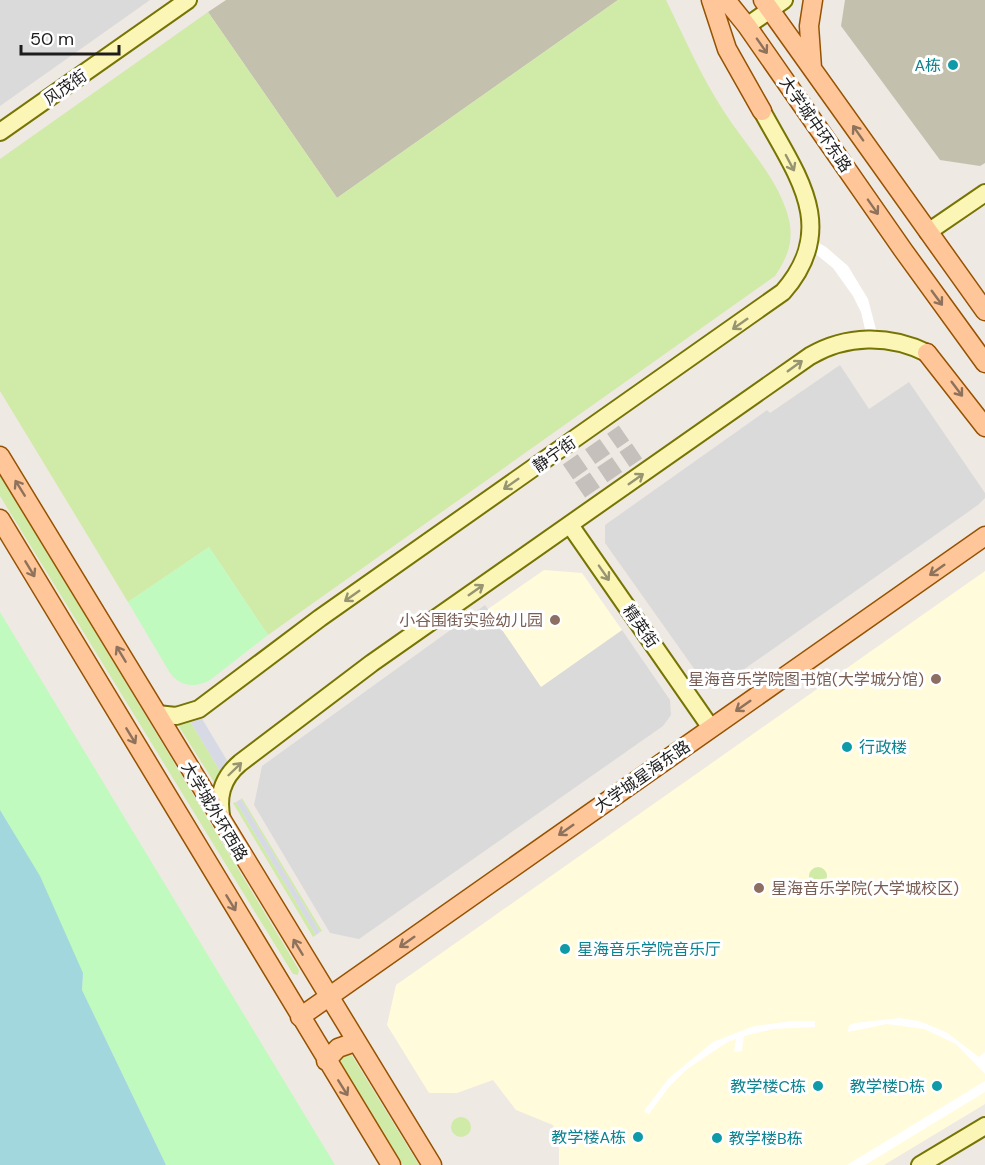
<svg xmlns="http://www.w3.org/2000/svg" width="985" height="1165" font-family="'DM Sans','Noto Sans SC',sans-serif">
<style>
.residential{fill:#dbdada}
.education{fill:#fffbdb}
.construction{fill:#c3c1ae}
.grass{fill:#d0eaa7}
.park{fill:#c0fabe}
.plaza{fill:#d7d9e4}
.water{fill:#a2d7dd}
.pier{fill:#fff}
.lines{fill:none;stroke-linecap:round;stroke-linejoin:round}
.primary-tunnel{stroke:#c5c0bb;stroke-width:18;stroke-dasharray:18 9;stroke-linecap:butt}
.secondary-casing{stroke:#767403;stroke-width:20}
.primary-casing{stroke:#965200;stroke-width:21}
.secondary{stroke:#fbf6b5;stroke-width:16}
.primary{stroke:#fec699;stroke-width:18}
.oneway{stroke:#8e725b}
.oneway2{stroke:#979471}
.culture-dot{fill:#0f9aa8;stroke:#fff;stroke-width:2}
.education-dot{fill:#8d6e63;stroke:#fff;stroke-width:2}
.labels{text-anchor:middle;stroke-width:6;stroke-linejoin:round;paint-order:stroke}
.culture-label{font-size:16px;fill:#0d838f;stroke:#fff;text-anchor:end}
.street-label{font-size:16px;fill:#1d1d1d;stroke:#fff}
.education-label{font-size:16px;fill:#785e54;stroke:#fff;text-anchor:end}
</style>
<rect width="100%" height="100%" fill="#efe9e3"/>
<path class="residential" d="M0,0H150L0,106Z
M840,365L869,409L909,382L985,493V498L978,505L733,677L695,670L605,543V525L767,410L770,413Z
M485,605L541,686L622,630L670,700L671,715L663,726L359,939L330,933L254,805L262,766Z"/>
<path class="education" d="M544,570L582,573L622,630L541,687L488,609Z
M985,571V1104L884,1165H559V1146L553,1125L516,1110L493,1080L457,1093H429L387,1025L396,985Z"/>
<path class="construction" d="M226,0H618L337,198L208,12Z
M845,0H985V163L980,166L940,160L841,26Z"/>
<path class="grass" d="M618,0H666C684,37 701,76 723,110C745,145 780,180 789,220C794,242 787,258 775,276L268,635L209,547L128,602L0,391V159L208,12L337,198Z
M0,474L299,970L298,975L293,974L0,496Z
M190,721L220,771L214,782L178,725Z
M242,798L322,931L320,932L241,799Z
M236,802L316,935L313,937L233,803Z
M809 876a9 9 0 1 1 18 0a9 9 0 1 1-18 0Z
M350,1053L351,1054L419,1165H403L339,1061L342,1054Z
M451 1127a10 10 0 1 1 20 0a10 10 0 1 1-20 0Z"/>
<path class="park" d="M209,547L268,635L210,680C195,688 181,687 170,673L128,602Z
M0,612L335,1165H166L82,990L83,973L14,833L0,810Z"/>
<path class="plaza" d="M201,717L228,762L220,771L190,721Z
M241,799L320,932L316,935L236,802Z"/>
<path class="water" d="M0,810L40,876L83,973L82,990L166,1165H0Z"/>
<path class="pier" d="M804,235L826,247L848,266L868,299L878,337L867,338L861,312L853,296L833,268L812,251Z
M899,1018L919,1021L946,1032L979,1057L985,1052V1074L956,1044L924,1029L887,1024L848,1032L849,1025L855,1023Z
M792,1021H815V1027L773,1029L744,1036L742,1051L734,1052L736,1039L726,1043L686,1070L669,1087L649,1114L644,1111L668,1079L713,1042L754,1026Z
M985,1081V1092L865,1165H847Z"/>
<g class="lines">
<path class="primary-tunnel" d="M568,472L624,433
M580,490L637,451"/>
<defs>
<path id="secondary" d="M747,26L784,0
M0,132L188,0
M928,232L985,193
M570,525L711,728
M157,714L176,716L199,709L320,618L783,292C840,227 796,174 762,111
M222,821C217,798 221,779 240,763L372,663L810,356C846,335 889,334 927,353
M920,1165L985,1126"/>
<path id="primary" d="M711,0L727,49L762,111
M726,0L747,26L903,250L985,363
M763,0L985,311
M812,68L809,26L813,0
M927,353L985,427
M0,456L432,1165
M0,519L391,1165
M300,1017L985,536
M326,1061L338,1048L355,1042"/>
</defs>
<use href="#secondary" class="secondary-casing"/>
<use href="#primary" class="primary-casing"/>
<use href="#secondary" class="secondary"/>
<use href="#primary" class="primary"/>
</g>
<defs><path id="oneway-shaft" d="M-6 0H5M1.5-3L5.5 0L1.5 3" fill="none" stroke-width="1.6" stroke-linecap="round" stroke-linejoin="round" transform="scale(1.5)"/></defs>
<g class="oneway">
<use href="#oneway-shaft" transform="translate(762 46) rotate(55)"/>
<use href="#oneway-shaft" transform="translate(858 133) rotate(-125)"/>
<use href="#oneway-shaft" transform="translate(873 207) rotate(55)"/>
<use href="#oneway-shaft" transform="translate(937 298) rotate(54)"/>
<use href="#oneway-shaft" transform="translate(957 389) rotate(53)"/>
<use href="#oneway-shaft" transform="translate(20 488) rotate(-122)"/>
<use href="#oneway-shaft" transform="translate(30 569) rotate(59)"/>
<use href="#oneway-shaft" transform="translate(937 570) rotate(145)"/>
<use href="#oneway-shaft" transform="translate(121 654) rotate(-121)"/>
<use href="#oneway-shaft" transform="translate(743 706) rotate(145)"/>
<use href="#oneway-shaft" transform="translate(131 736) rotate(59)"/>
<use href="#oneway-shaft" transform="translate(566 830) rotate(145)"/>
<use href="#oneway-shaft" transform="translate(231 903) rotate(59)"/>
<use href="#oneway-shaft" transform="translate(407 942) rotate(145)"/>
<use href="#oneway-shaft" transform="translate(298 947) rotate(-121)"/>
<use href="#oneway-shaft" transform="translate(343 1088) rotate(58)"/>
</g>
<g class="oneway2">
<use href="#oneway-shaft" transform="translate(790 163) rotate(62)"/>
<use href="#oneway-shaft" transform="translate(740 324) rotate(145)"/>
<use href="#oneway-shaft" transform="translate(795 366) rotate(-36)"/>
<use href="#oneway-shaft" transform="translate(636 479) rotate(-35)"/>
<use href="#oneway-shaft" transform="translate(511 484) rotate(145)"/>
<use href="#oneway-shaft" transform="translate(604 573) rotate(55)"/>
<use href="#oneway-shaft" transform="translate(476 590) rotate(-35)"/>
<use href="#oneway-shaft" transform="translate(352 596) rotate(145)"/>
<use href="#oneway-shaft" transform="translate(235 769) rotate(-44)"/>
</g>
<g class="culture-dot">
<circle cx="953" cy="65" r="6"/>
<circle cx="847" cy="747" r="6"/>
<circle cx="565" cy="949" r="6"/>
<circle cx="818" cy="1086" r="6"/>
<circle cx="937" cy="1086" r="6"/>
<circle cx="638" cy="1137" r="6"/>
<circle cx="717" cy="1138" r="6"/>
</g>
<g class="education-dot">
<circle cx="555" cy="620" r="6"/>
<circle cx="936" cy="679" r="6"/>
<circle cx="759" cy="888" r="6"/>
</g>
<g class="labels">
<g class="culture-label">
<text x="941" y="71">A栋</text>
<text x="859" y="753" text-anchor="start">行政楼</text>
<text x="577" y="955" text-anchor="start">星海音乐学院音乐厅</text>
<text x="806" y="1092">教学楼C栋</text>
<text x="925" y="1092">教学楼D栋</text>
<text x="626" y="1143">教学楼A栋</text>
<text x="729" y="1144" text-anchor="start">教学楼B栋</text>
</g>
<g class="street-label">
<text transform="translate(65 87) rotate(-35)" y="6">风茂街</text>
<text transform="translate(816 124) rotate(55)" y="6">大学城中环东路</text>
<text transform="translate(554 454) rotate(-35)" y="6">静宁街</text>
<text transform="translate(641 626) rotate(55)" y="6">精英街</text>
<text transform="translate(642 776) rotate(-35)" y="6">大学城星海东路</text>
<text transform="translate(215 811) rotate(59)" y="6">大学城外环西路</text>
</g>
<g class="education-label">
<text x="543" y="626">小谷围街实验幼儿园</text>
<text x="924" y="685">星海音乐学院图书馆(大学城分馆)</text>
<text x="771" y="894" text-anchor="start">星海音乐学院(大学城校区)</text>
</g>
</g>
<path d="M21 45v9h98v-9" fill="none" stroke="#1d1d1d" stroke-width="3"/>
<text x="30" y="45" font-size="18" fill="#1d1d1d" stroke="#ffffff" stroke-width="4.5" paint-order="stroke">50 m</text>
</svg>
